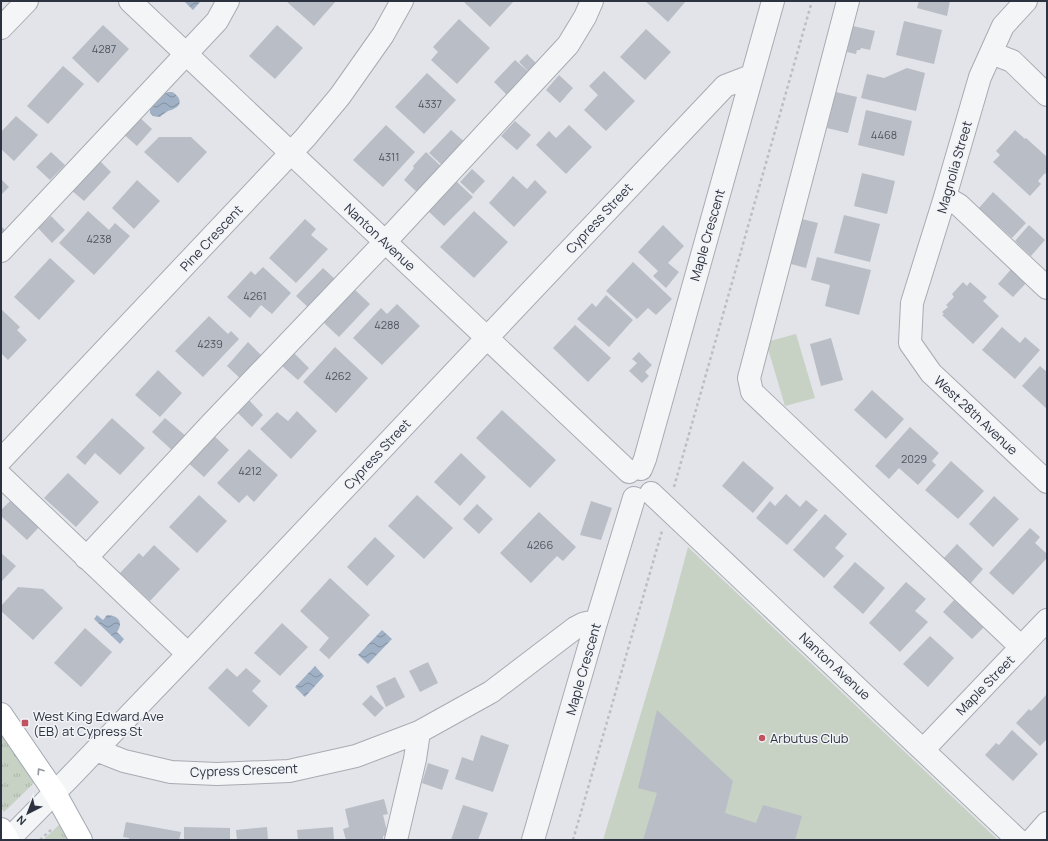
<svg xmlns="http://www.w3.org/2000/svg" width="1048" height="841" font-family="Manrope,sans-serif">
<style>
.grass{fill:url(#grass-tufts)}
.pitch{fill:#c7d2c4}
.water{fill:url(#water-waves)}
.building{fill:#b9bdc5}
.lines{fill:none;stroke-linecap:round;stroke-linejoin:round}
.minor-casing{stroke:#a8abb3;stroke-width:24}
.major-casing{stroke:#a2a9b3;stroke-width:24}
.path{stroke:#bcbec3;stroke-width:2.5;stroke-dasharray:3 3;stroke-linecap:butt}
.minor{stroke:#f4f5f7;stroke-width:22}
.major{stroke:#fff;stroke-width:22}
.oneway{stroke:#96989f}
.poi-dot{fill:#c15360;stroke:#f1f3f6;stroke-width:1.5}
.labels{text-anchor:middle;stroke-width:3;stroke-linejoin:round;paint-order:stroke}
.number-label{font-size:11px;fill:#4f5560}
.street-label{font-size:13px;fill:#2c323f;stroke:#f1f3f6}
.poi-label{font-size:13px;fill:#2c323f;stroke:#f1f3f6;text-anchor:start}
</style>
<defs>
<pattern id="grass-tufts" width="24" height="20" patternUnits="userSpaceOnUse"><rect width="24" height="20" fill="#c7d2c4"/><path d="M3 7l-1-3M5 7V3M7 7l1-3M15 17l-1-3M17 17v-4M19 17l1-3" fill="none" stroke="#abb5a9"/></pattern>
<pattern id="water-waves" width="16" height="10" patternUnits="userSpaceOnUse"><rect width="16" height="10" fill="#a0b1c5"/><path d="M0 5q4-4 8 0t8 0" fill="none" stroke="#8391a1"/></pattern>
</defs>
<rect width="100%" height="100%" fill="#e2e4e9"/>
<path class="grass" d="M1,733L35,782L4,812L1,808Z
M60,824L69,840H43Z"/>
<path class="pitch" d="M796,334L815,398L785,406L766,342Z
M688,547L998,840H603L664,636Z"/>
<path class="water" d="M184,1H201L193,10Z
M168,92H172C178,95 183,102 177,107C174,109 171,110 168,111C165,113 162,115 160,117L153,116L150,113V108L161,95Z
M97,615L103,620L107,615C118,615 124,622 117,632L124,639L120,644L94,619Z
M382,630L392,639L368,664L358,655Z
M315,666L324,676L305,697L295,687Z"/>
<path class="building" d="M286,1H336L314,26Z
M463,1H514L490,27Z
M645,1H686L668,22Z
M919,1H950L947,16L917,8Z
M459,19L490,48L457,84L431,60L438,52L433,47Z
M904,21L942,30L934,64L896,55Z
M103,25L129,49L98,83L72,58Z
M277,25L303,48L275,79L249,56Z
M853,26L875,31L870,50L861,48L860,50H857L856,54L847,52Z
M646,29L671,52L645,80L620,57Z
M527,54L539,66L531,74L519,62Z
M515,60L532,75L510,98L494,82Z
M63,66L84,84L48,124L27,106Z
M907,68L925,73L916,111L861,98L867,74L884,78Z
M604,71L635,101L606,131L584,110L598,95L589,86Z
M427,73L456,100L424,134L395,107Z
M559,75L573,88L560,103L546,90Z
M836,92L857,97L848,133L827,128Z
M866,110L912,121L904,156L858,145Z
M137,115L152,129L137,146L121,132Z
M16,116L38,135L14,161L1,149V132Z
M515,121L531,135L517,150L501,136Z
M386,125L415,152L383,187L353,160Z
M569,125L592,147L566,174L536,145L549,131L556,138Z
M451,130L467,144L445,168L429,153Z
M1015,130L1025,139L1026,138L1047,157V173L1044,174L1038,181L1041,184L1030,196L993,162L1000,155L996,151Z
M159,137H191L207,152L178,183L144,152Z
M51,152L65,165L50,180L36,167Z
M426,152L444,169L420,195L404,180L414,168L413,166Z
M99,160L111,172L84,201L71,190Z
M472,169L485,181L473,194L460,182Z
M862,173L895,181L887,214L854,206Z
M513,176L527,189L535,180L547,192L514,227L489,203Z
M1,179L9,187L1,195Z
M137,180L160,201L134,229L112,208Z
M456,181L473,197L444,226L427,210Z
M993,192L1026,223L1012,238L979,208Z
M88,211L109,230L115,223L130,236L94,275L59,243Z
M474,211L508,242L474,278L440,247Z
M844,215L880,224L870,262L834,253Z
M51,216L65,230L52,243L38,228Z
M305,219L316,229L311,235L328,249L296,283L269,258Z
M802,219L818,223L806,268L791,264Z
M663,225L684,246L668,263L679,272L666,288L653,276L658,271L638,252Z
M1029,225L1045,240L1031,256L1015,241Z
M1,226L5,230L1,234Z
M817,257L871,270L859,315L825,306L830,285L811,280Z
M50,258L75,281L39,320L14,297Z
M633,262L672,299L656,315L648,308L637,319L606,291Z
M1014,266L1029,280L1013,297L998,284Z
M263,267L291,293L272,314L261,305L250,318L227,297L251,271L255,275Z
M323,268L337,281L311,310L296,296Z
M963,282L967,286L970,282L987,297L983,301L999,316L973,344L942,315L944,314L942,312L948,307L946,305L954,297L952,294Z
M354,289L370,304L339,337L323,322Z
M606,295L633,320L609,347L577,319L592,303L596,307Z
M397,304L420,326L382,365L353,338L381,308L387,314Z
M1,309L20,327L17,330L27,340L8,360L1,353Z
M209,316L228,334L231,331L239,339L203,377L175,351Z
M575,325L611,358L588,382L553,348Z
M1002,327L1020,343L1025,337L1040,350L1015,379L982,350Z
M831,338L843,380L821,386L810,344Z
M248,342L264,358L243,381L227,366Z
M335,347L368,378L336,413L303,382Z
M639,352L652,365L645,372L649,376L642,383L629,371L637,363L632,359Z
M294,353L309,368L298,380L282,366Z
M1040,366L1047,372V409L1022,386Z
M158,370L182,393L160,417L135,395Z
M872,390L904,419L886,439L854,410Z
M249,400L263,415L252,427L237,412Z
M502,410L556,460L530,488L476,438Z
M297,411L317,431L291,459L260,429L277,412L288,421Z
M112,418L145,448L120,475L95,453L85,465L76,457Z
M165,418L187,437L174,452L152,432Z
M910,427L939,453L932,461L936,465L918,485L899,468L889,479L875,466Z
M212,434L229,450L204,477L186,461Z
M249,449L278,475L254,502L247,495L239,503L217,483Z
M461,453L486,477L460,506L434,482Z
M743,461L774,488L753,513L722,486Z
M951,461L984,491L958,519L925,490Z
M68,473L99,502L76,527L44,498Z
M786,494L800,507L806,500L818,510L787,545L756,518L770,501L775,506Z
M199,495L227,521L197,553L169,527Z
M417,495L453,528L424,559L388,526Z
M994,496L1019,519L993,547L969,524Z
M11,500L40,526L27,540L1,516V510Z
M591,501L612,508L601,540L580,535Z
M477,504L493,519L479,534L463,519Z
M539,512L576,547L563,561L557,556L531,583L500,553Z
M825,514L847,534L835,548L844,556L824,578L793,550Z
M1030,528L1040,537L1035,543L1047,554V558L1013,595L989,573Z
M375,537L395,556L367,586L347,567Z
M957,544L983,569L970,584L943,559Z
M154,545L180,569L150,601L120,573L139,553L143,557Z
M1,553L16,566L1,582Z
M855,562L885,588L863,614L833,587Z
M330,578L370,615L329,659L319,650L329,638L300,611Z
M906,582L926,599L915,611L928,622L900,652L869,623Z
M18,587L43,589L63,608L33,640L1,611V606Z
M954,600L984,627L972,639L943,612Z
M282,623L308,647L280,676L254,653Z
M85,628L112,652L81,687L54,663Z
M930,636L954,658L928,687L903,664Z
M428,662L438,683L420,692L409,671Z
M227,668L237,677L246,668L261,681L252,691L268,706L249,727L208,688Z
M395,677L405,697L386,707L376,686Z
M1047,694V739L1040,746L1016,723L1029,709L1031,711Z
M371,695L384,708L375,717L362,704Z
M657,710L733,781L725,813L756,823L763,805L802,816L795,840H643L657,793L638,788Z
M1012,730L1038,754L1013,781L985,755L996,743L999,745Z
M481,735L509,745L493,792L455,779L462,757L473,761Z
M428,763L449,770L442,790L422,783Z
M384,799L388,814L383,815L388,835L383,836V840H346L343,829L349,827L345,809Z
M463,805L488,813L478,840H451Z
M126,822L181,832L179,840H129V838L123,837Z
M184,827L230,828V840H184Z
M267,827L268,840H237L236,830Z
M333,827L334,840H298L297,830Z"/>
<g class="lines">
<defs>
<path id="minor" d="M130,1L629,472
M848,1L749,378L752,392L1021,647
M1026,1L1003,26L980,77L945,197L912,303L910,343L931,373L1047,482
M1,28L27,1
M991,53L1012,61L1047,95
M945,197L959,205L1047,288
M1,251L217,21L228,1
M1,460L305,138L340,96L383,35L402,1
M641,469L645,459L773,1
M1,476L188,654
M651,493L1018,840
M86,558L212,423L385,242L568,45L585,17L592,1
M96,750L124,761L171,772L217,774L289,771L356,756L419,732L491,692L575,628C582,624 587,621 596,623
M923,750L1047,620
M8,840L70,777L188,654L725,86L751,76
M396,840L415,759L419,732
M533,840L596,623L634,498
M1032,840L1047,823"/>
<path id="major" d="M1,714L55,793L81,840
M1,829L8,840"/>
</defs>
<use href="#minor" class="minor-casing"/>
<use href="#major" class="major-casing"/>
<path class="path" d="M674,487L812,1
M40,840L52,829
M573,840L662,531"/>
<use href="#minor" class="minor"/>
<use href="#major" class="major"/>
</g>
<defs><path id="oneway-chevron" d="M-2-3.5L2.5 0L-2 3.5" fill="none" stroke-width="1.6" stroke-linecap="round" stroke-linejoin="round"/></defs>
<use class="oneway" href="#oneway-chevron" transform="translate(40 771) rotate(-124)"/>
<g class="poi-dot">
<rect x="21" y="719" width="8" height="8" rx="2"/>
<circle cx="762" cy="738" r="4"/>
</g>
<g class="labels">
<g class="number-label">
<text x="104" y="53">4287</text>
<text x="430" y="108">4337</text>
<text x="884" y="139">4468</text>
<text x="389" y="161">4311</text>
<text x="99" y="243">4238</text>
<text x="255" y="300">4261</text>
<text x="387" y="329">4288</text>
<text x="210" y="348">4239</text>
<text x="338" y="380">4262</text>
<text x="914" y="463">2029</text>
<text x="250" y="475">4212</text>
<text x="540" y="549">4266</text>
</g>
<g class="street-label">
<text transform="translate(954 167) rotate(-74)" y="5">Magnolia Street</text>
<text transform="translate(599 218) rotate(-47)" y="5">Cypress Street</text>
<text transform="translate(707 235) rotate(-74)" y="5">Maple Crescent</text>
<text transform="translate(380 237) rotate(43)" y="5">Nanton Avenue</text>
<text transform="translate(211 238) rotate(-47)" y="5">Pine Crescent</text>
<text transform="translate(976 415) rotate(43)" y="5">West 28th Avenue</text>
<text transform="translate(377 454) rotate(-47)" y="5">Cypress Street</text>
<text transform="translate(835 666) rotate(43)" y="5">Nanton Avenue</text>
<text transform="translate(583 669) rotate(-74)" y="5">Maple Crescent</text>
<text transform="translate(985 685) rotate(-46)" y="5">Maple Street</text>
<text transform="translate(244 770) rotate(-2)" y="5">Cypress Crescent</text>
</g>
<g class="poi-label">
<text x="33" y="721">West King Edward Ave<tspan x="33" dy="15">(EB) at Cypress St</tspan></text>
<text x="770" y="743">Arbutus Club</text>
</g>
</g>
<rect width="1048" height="841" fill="none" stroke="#2c323f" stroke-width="4"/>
<g transform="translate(28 813) rotate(222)" stroke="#f1f3f6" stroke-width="3" paint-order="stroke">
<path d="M0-3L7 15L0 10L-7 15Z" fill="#2c323f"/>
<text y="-6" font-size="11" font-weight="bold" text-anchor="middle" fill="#2c323f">N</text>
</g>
</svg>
